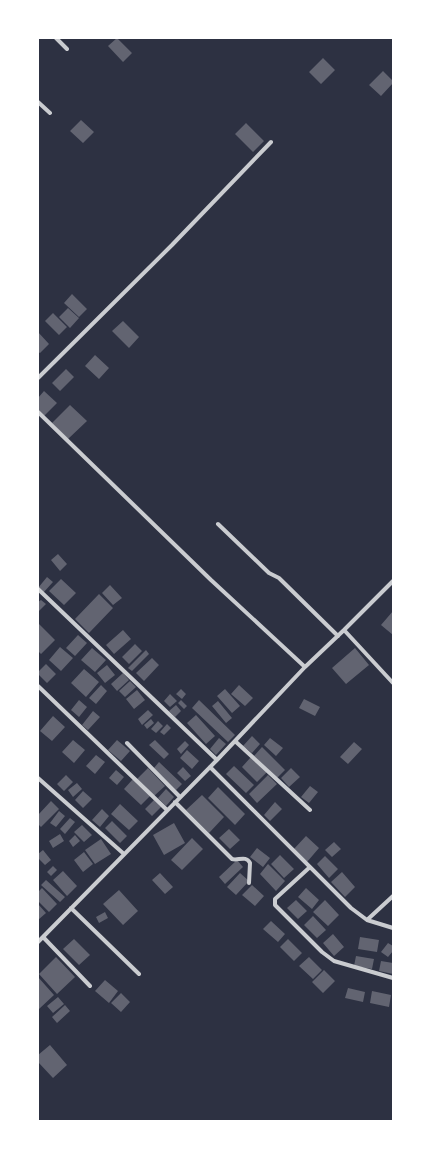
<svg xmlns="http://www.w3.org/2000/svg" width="431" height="1159" font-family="'Space Grotesk',sans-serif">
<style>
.building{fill:#626471}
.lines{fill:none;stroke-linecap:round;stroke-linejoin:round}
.minor{stroke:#caccd0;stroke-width:4}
</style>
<rect width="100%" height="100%" fill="#2d3142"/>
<path class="building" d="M117,38L132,53L123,62L108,46Z
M323,58L335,70L321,84L309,72Z
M383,71L393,81V83L381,96L369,85Z
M81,120L94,132L83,143L70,131Z
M246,123L264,141L253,152L235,134Z
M72,294L87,309L79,317L64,303Z
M68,308L79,318L70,328L59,317Z
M53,313L67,327L59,335L45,321Z
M123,321L139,337L129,348L112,331Z
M38,332L49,344L40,353L38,352Z
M95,355L109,368L99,379L85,366Z
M66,369L74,377L60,391L52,383Z
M44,391L57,403L44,416L38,410V398Z
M70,405L87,421L68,439L52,423Z
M58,554L67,564L60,571L51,560Z
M47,577L53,582L43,593L38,588Z
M61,579L76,593L64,605L49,591Z
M110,585L122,598L113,605L102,593Z
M99,594L113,608L89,633L75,619Z
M41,600L46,604L38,612V602Z
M393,611V635L381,625Z
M38,623L55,640L41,654L38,651Z
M123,630L131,639L114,654L106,645Z
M78,635L87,643L75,656L66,648Z
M135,644L142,651L129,664L122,657Z
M60,647L73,658L61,671L49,660Z
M92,648L106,660L95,672L81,660Z
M355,648L369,665L346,684L332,668Z
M146,650L149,654L132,671L128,668Z
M152,658L159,665L144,681L136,673Z
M46,664L56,674L47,683L38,674V672Z
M107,665L115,675L105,683L97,673Z
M84,669L99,682L86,697L71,683Z
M123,673L129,680L117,691L111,684Z
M130,681L136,687L125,697L119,691Z
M101,685L107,691L96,704L89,698Z
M239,685L253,698L245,706L231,694Z
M181,689L186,694L182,699L176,694Z
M225,689L240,706L232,713L217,696Z
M137,690L145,700L134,709L126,699Z
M170,694L177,701L170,707L164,701Z
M304,699L320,707L315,716L299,708Z
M79,700L87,707L79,717L71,710Z
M181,700L187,706L184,709L178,703Z
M199,700L235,735L228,742L192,708Z
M218,701L232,718L226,723L212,706Z
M176,705L181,711L175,717L169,711Z
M148,710L153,715L142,725L138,719Z
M93,711L100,717L88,730L82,725Z
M196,715L215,736L206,744L187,723Z
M53,716L65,727L52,741L40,731Z
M151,719L154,723L147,729L144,725Z
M158,721L163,726L156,733L151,729Z
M167,724L171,728L164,735L160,732Z
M252,736L260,744L252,753L243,746Z
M219,738L226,744L216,755L210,749Z
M270,738L283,748L276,756L264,745Z
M73,740L85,750L74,763L62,752Z
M117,740L130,751L121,761L108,750Z
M155,740L169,754L164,759L149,745Z
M185,741L189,745L181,754L177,749Z
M354,742L362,749L348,764L340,757Z
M262,747L285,770L277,778L254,756Z
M187,750L199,761L192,769L180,758Z
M96,755L105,762L95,774L86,766Z
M251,757L267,772L257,782L242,767Z
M159,762L182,784L176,790L154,768Z
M234,766L254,785L246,793L226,774Z
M183,767L191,776L185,781L177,773Z
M148,768L165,786L154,796L137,779Z
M291,768L300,777L289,787L281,778Z
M116,770L124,777L117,785L109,778Z
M66,775L73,782L64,791L57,784Z
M268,775L277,784L257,803L249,794Z
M133,779L151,795L141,805L124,789Z
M77,783L82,789L73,797L68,790Z
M310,786L318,792L309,803L301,797Z
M218,787L245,814L235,825L208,798Z
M166,789L174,797L166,806L158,798Z
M83,791L92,799L83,808L75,800Z
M202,795L224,817L209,833L186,810Z
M154,800L161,807L152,816L145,809Z
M51,801L59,809L41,827L38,824V815Z
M275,802L282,809L270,821L264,815Z
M120,804L138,821L129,830L111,814Z
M102,809L109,816L100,827L92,820Z
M59,811L65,816L56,827L50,823Z
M70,818L75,822L65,834L60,829Z
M112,821L127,836L120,843L105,828Z
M174,823L185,843L164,855L153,835Z
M82,825L92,835L84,842L74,832Z
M229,829L240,840L230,849L219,838Z
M60,834L64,841L53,848L49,841Z
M75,835L80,841L73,847L69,841Z
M306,836L319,848L307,862L293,850Z
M192,838L203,849L182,870L171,860Z
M101,839L111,854L95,864L85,850Z
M334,842L341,849L332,857L325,850Z
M257,848L270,858L263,867L250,857Z
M43,850L51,860L45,865L38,858V854Z
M84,852L93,864L83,872L74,860Z
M280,855L294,869L284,878L271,864Z
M325,856L338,869L329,878L317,864Z
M237,860L243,867L225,884L219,877Z
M268,864L285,881L276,891L260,874Z
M53,866L57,870L51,876L47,872Z
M63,871L77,886L67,896L53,880Z
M342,872L355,887L345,897L331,882Z
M160,873L173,887L165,894L152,880Z
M240,873L249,881L236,895L227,887Z
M46,880L65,897L60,902L41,885Z
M252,885L264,896L255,906L242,895Z
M42,888L57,904L49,912L38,901V892Z
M306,888L319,900L312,909L298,897Z
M119,890L138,911L123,925L103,904Z
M296,900L307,911L298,919L287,908Z
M325,900L339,915L328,926L313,912Z
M38,904L46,913L38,920Z
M105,912L108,918L99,923L96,917Z
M313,916L326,930L317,938L304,925Z
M271,921L285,934L278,942L263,929Z
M333,934L344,947L334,956L323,943Z
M360,937L379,940L377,952L358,949Z
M74,939L90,955L79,965L63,949Z
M288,939L302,953L294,961L280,947Z
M388,943L393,946V951L388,957L381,952Z
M356,956L374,959L372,969L354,966Z
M56,957L75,977L57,994L39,974Z
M309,957L322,970L313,979L299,966Z
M381,961L393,963V974L379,971Z
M324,970L335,981L323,993L312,982Z
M38,977L54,995L39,1009L38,1007Z
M105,980L118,991L109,1003L95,991Z
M348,988L365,992L363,1002L345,998Z
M372,991L391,995L389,1007L370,1003Z
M121,993L130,1002L121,1012L111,1003Z
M58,997L64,1004L53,1013L47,1006Z
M65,1005L70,1011L57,1023L52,1017Z
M50,1045L67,1065L53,1078L38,1062V1055Z"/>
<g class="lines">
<path class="minor" d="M56,38L67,49
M38,102L50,113
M38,378L172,245L271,142
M38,412L211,580L305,667
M218,524L269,573L279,578L338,636
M38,589L217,760
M344,630L393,683
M38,686L167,810
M235,741L310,810
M127,743L180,797
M210,767L351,908L367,920L393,928
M38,778L124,854
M175,802L232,859C238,861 246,855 250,863L249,883
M310,867L275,899V905L322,952L334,961L393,978
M71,908L139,974
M367,920L393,896
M43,937L90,986
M38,942L217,760L305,667L344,630L393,581"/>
</g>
<rect width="431" height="1159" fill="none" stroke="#ffffff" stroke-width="78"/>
</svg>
